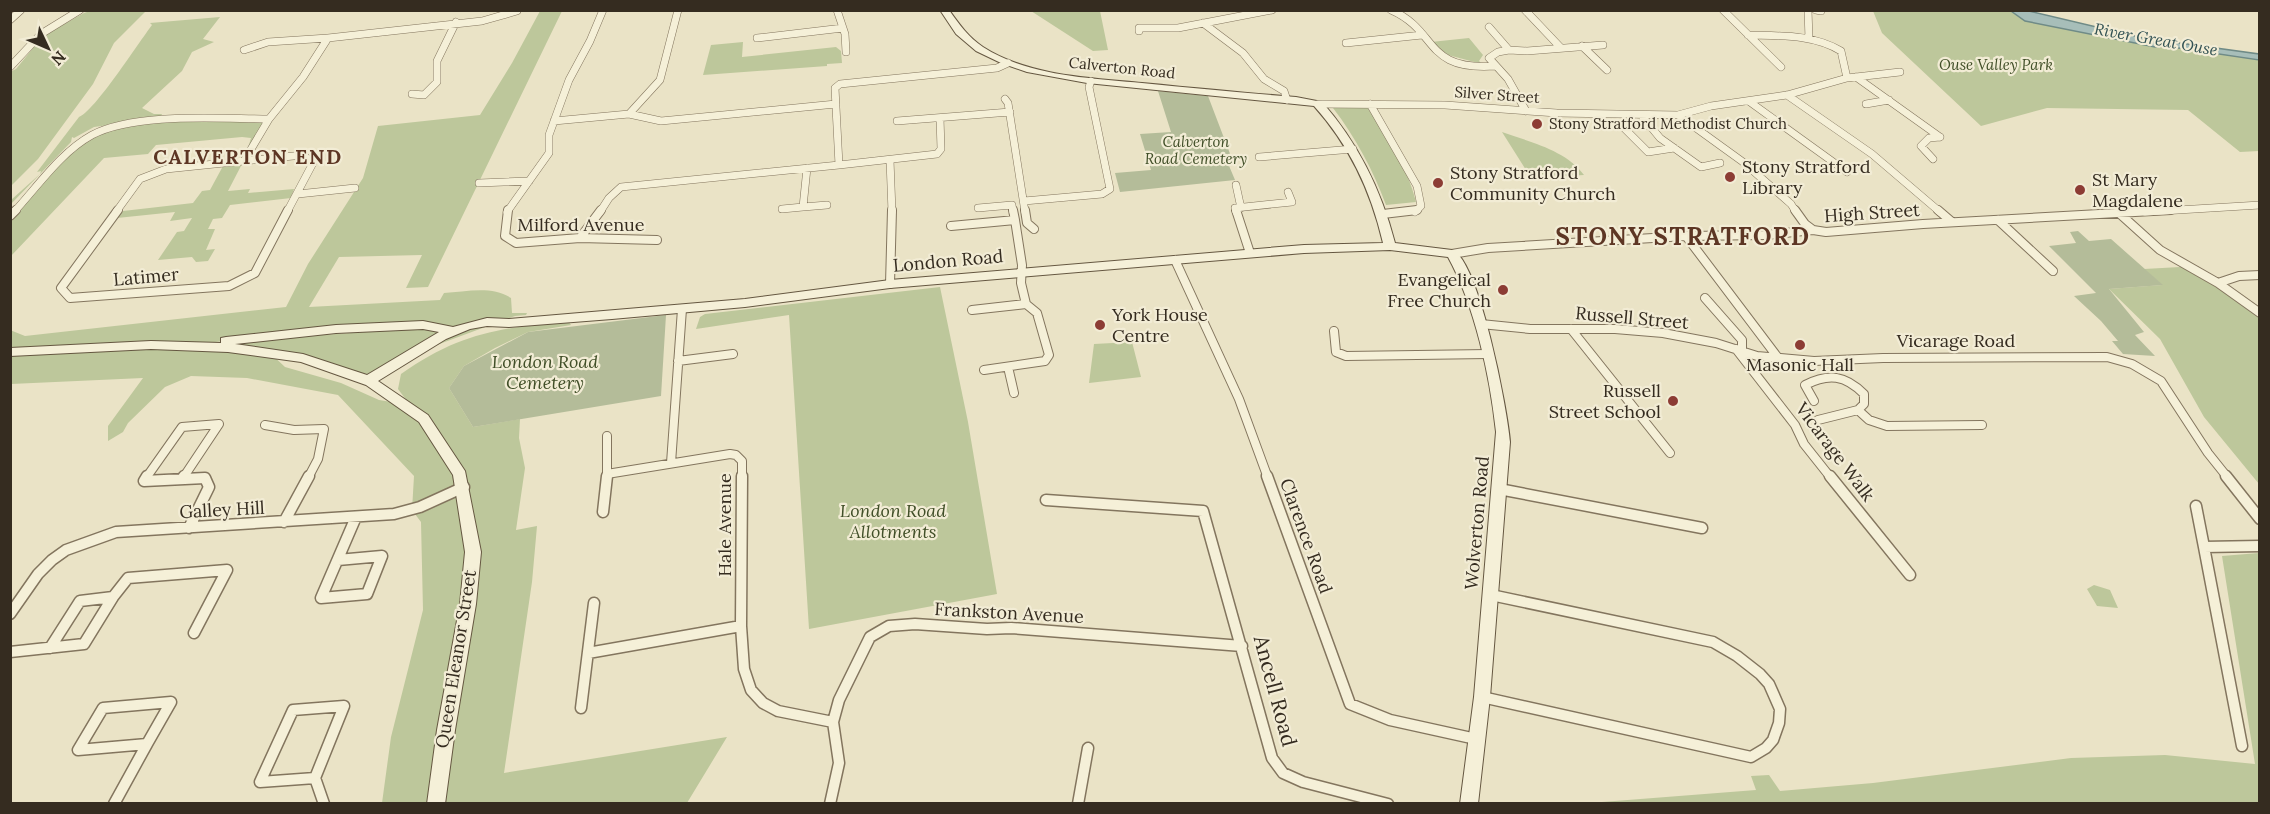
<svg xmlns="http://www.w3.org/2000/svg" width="2270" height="814" font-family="Lora,serif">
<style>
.green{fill:#bdc79b}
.cemetery{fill:#b4bc99}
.water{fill:#a7beb9;stroke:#6f8b87;stroke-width:1.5}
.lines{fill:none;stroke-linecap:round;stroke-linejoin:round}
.street-far2-casing{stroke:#83755e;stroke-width:8}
.street-far1-casing{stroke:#83755e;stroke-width:10}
.street-casing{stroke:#83755e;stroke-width:13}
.secondary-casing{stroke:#655741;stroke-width:2}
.street-far2{stroke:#f5f0d8;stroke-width:7}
.street-far1{stroke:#f5f0d8;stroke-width:8}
.street{stroke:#f5f0d8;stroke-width:10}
.secondary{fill:#f5f0d8;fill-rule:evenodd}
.poi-dot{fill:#8c3c34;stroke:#f2ecd5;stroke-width:2}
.labels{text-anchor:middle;stroke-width:4.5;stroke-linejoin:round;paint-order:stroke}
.far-park-label{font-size:15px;font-style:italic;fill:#414f28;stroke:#f2ecd5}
.far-street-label{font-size:15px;fill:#352c20;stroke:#f2ecd5}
.far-poi-label{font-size:15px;fill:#352c20;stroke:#f2ecd5;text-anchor:start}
.far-water-label{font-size:16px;font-style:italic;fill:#315153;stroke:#f2ecd5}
.poi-label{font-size:18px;fill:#352c20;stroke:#f2ecd5;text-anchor:start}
.street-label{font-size:18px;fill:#352c20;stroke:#f2ecd5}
.park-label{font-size:18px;font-style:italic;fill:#414f28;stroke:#f2ecd5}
.far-district-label{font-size:20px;font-weight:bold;letter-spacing:1.5px;fill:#5d3624;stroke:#f2ecd5}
.near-street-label{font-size:21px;fill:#352c20;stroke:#f2ecd5}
.district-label{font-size:24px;font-weight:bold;letter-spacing:1.5px;fill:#5d3624;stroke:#f2ecd5}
</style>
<rect width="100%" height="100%" fill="#eae3c6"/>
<path class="green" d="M93,10L146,11L114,43L93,84L38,159L11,186L10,72L16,69L43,36L84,13Z
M540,11H562L428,287L406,288L422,255L339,257L309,307L440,300L444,293C465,292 492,285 511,298L512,313H527L526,315L515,316L426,349L456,332L445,326L407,323L311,329L208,343L408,329H423L441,333L373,375C338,369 304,355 269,352L285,367L341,383L379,400L410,405L398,389L401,374C459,333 500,328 568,321L571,325L528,332L495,348L464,366L449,388L473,427L520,419L519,438L525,468L516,530L537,526L532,582L504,773L727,737L687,803H382L391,737L423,610L421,522L412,510L414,476L338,395L247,378L191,376L165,387L128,423L123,432L108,441V426L143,378L11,384L10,330L25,336L286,307L308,264L363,178L378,126L480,115L512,63Z
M1031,11H1100L1108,50L1093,51Z
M1873,11H2025L2154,42L2259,54V151L2240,152L2188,110L2047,108L1981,126L1882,33Z
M220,17L203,39L214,42L192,52L182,71L142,108L154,114H162L160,118L94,127L74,138L72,137L71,142L11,204V200L40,174L41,171L37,172L79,117C94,112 139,42 152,25L150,23Z
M1469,38L1483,55L1479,61L1482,64L1448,55L1431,42Z
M743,42L742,57L836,47L841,51L842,63L827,64V66L703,75L711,45Z
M1336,105H1366C1386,135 1408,168 1416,202L1386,205C1373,170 1356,138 1333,108Z
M269,119L244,161L251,138L242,137L156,145L148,154L104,158L11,256L10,216L80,144L121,125L160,120Z
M1502,132C1530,142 1566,150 1584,175L1531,178Z
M242,164L228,191L250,189L248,193L294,189L291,198L230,205L222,218L213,219L208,229H215L206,250L215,249L208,261L196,262L192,257L158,260L177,232L184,231L192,218L170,221L175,212L117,218L123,211L193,203L202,191L210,190L223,166Z
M2198,266L2259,316V484L2204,417L2160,339L2109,289L2162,285L2144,269Z
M940,287L968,422L997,594L809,629L789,315L696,329L700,317L705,314Z
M1132,342L1141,377L1089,383L1094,344Z
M2259,553V803H1589L1756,790L1751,776L1769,775L1780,791L1873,783L2071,758L2165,755L2255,764L2222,556Z
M2094,585L2110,590L2118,608L2097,606L2087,589Z"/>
<path class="cemetery" d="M1158,91L1208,96L1232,159L1227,161L1235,180L1120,192L1115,173L1151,170L1140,134L1171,132Z
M2078,231L2089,241L2111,239L2163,285L2109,289L2144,332L2135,335L2155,356L2123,354L2112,341H2118L2101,321L2074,296L2096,293L2049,246L2076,243L2070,232Z
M666,315L661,396L473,427L449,388L464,366L528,332Z"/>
<path class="water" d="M2011,11H2029L2143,38L2259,54V60L2165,46L2155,47L2025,21Z"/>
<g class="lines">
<defs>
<path id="street-far2" d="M837,10L845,34L846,52
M1391,10C1439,31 1423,71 1495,66
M1525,10L1561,48
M1723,10L1781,67
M1808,10L1809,39
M1816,10L1821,11
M10,20L21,10
M1203,23L1243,53L1264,79L1284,91L1287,100
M1489,27L1509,50
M1139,31V28H1178L1272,10
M1748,35C1780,36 1813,34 1841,51L1847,78
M328,38L482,21L517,11
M757,38L843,28
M1346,43L1422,35
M1582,46L1607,70
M244,50L268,42L328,38L303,77L269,119
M10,67L41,34L80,10
M1856,77L1940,137
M412,94L424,95L437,82V61L456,22
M1787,95L1872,154L1940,212
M1005,99L1008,103L1025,212
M1750,102L1847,172
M1318,104L1445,105L1557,113L1678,115L1743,162L1791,204L1796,212
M1370,104L1417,186L1421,206L1415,212
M1866,104L1889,100
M1526,111L1508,79L1489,58L1498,52L1509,50L1527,51L1603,45
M629,114L660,80L678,10
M1678,115L1711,106L1787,95L1847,78L1900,72
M1642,116L1660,138L1701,167L1720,163
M940,118L941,149L937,154L839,165L835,88L840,84L997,68L1008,63
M554,121L629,114L661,121L836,104
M897,121L1010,112
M1648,126L1623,123L1622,126L1648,152L1674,148
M1259,157L1353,149
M1933,159L1921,146L1929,138L1940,137
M890,160L892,212
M807,168L803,207L827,205
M479,183L529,181
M1236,185L1241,208
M298,194L355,188
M1024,201L1102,194L1110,189L1089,87L1091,81
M978,208L1012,205L1013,212
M782,209L803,207
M14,212C38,186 61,152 92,135C136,112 220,119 269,119L244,161
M116,212L140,179L166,169L303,155L313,163L287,212
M507,212L549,153V135L569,80L590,41L603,10
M600,212L609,198L621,187L839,165
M1236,212L1235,208L1292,202L1288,192
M2145,212L2260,205"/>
<path id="street-far1" d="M118,210L61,288L70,298L229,286L255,273L288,210
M508,210L505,236L516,243L580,238L657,240
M1013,210L1015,220
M1025,210L1027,223L1034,229
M1236,210L1250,253
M1795,210L1805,224L1813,230
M1938,210L1952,222
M2119,213L2160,250L2218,283L2260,313
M1383,214L1417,210
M10,216L16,210
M1998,220L2053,271
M951,226L1015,220L1022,265L1021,283L1026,304L1037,313L1049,355L1045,361L984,370
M1686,236L1779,359
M580,238L601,210
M1452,254L1488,248L1686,236L1767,235L1813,230L1826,232L1923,224L2171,210
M1175,260L1239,399L1268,478
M2218,283L2239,276L2260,275
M890,284L892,210
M1705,298L1742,340V351
M972,310L1026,304
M1481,324L1530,329H1615L1663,333L1716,343L1757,356L1814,361L1883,358L2107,357L2132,364L2161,381L2208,453L2228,478
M1571,329L1670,453
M1334,331L1336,352L1346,356L1488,354
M1736,349L1795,425L1804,444L1831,478
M678,361L733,354
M1008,367L1014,393
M1814,401L1805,385C1829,373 1845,375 1864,394V404L1858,410L1818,420
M1858,410L1869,420L1887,426L1982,425
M265,425L294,430L324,429L318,459L308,478
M671,463L682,309
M607,474L730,454L736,455L742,461V478
M146,478L182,427L219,424L183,478
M607,478V436"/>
<path id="street" d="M147,476L144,481L205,478L209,487L189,528
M742,476L741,626L744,669L751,690L763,703L778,711L833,722
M1267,476L1350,704L1390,720L1476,739
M1830,476L1910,575
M2226,476L2260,519
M182,479L184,476
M1499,489L1702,528
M1046,500L1203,511L1272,758L1283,773L1303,782L1388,804
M2196,506L2204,547
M603,512L607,476
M284,522L309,476
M338,560L382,556L367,594L321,598L356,517
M10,614L38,574L52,560L66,550L116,532L394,514L420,507L464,487
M194,633L227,570
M50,648L80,601L113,597
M10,652L84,644L113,597L128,578L227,570
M588,653L741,626
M1482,697L1751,757L1766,748L1773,740L1779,723L1780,709L1769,684L1760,674L1737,656L1713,642L1491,595
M171,702L147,744L78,750L103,708Z
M344,706L315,778L260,782L293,710Z
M581,708L594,603
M2242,746L2204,547L2260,546
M315,778L324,804
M114,804L147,744
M830,804L839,763L833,722L839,700L870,637L889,626L915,624L987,629L1011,628L1242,646
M1078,804L1088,748"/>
<path id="secondary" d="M940,10H949C959,24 968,37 983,47C1028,76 1090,78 1142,83C1193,88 1245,93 1296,97L1322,102C1358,143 1381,189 1395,243L1452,250C1479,259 1508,412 1510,442L1490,697L1478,804H1460L1474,697L1496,432C1490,376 1475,306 1448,257L1390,250L1304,253L890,288L745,307L612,319L509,327L487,326L470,329L446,339L378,381L428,415L465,471L481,552L476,604L455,730L445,804H427L437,730L460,604L465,552L453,475L419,422L366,385L301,362L228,352L151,349L10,356V348L151,341L221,343V338L226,337L336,325L423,321L453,327L487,318L509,319L745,299L890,280L1304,245L1383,243C1371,191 1350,146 1314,106L1087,83L1027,72L1001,63L976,51L956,34ZM423,329L439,332L367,375L303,354L235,344L336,333Z"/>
</defs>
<use href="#street-far2" class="street-far2-casing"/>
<use href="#street-far1" class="street-far1-casing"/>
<use href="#street" class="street-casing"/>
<use href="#secondary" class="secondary-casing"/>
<use href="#street-far2" class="street-far2"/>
<use href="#street-far1" class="street-far1"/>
<use href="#street" class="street"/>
<use href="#secondary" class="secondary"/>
</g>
<g class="poi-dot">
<circle cx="1537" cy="124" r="6"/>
<circle cx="1730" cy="177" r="6"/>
<circle cx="1438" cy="183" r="6"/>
<circle cx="2080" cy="190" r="6"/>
<circle cx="1503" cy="290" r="6"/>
<circle cx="1100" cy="325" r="6"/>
<circle cx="1800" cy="345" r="6"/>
<circle cx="1673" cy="401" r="6"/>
</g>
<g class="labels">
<g class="far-park-label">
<text x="1996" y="70">Ouse Valley Park</text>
<text x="1196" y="147">Calverton<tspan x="1196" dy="17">Road Cemetery</tspan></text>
</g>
<g class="far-street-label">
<text transform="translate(1122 68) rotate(6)" y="5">Calverton Road</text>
<text transform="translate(1497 95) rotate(4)" y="5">Silver Street</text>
</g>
<g class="far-poi-label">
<text x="1549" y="129">Stony Stratford Methodist Church</text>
</g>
<g class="far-water-label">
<text transform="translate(2156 39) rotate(10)" y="6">River Great Ouse</text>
</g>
<g class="poi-label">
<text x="1742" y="173">Stony Stratford<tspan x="1742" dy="21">Library</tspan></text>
<text x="1450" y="179">Stony Stratford<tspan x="1450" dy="21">Community Church</tspan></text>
<text x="2092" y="186">St Mary<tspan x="2092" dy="21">Magdalene</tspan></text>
<text x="1491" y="286" text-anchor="end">Evangelical<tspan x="1491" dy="21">Free Church</tspan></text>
<text x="1112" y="321">York House<tspan x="1112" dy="21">Centre</tspan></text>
<text x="1800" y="371" text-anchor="middle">Masonic Hall</text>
<text x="1661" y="397" text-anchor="end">Russell<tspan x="1661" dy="21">Street School</tspan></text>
</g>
<g class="street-label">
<text transform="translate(1872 213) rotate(-4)" y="6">High Street</text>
<text x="581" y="231">Milford Avenue</text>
<text transform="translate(948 261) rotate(-5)" y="6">London Road</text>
<text transform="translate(146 277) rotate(-5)" y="6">Latimer</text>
<text transform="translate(1632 318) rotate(5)" y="6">Russell Street</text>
<text x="1956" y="347">Vicarage Road</text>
<text transform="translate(1835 452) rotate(53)" y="6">Vicarage Walk</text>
<text transform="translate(222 510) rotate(-3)" y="6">Galley Hill</text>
<text transform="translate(1477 523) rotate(-85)" y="6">Wolverton Road</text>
<text transform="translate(725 525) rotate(-90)" y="6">Hale Avenue</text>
<text transform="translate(1306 536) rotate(70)" y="6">Clarence Road</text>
<text transform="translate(1009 613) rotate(3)" y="6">Frankston Avenue</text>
<text transform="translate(456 659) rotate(-81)" y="6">Queen Eleanor Street</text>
</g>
<g class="park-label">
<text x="545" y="368">London Road<tspan x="545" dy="21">Cemetery</tspan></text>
<text x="893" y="517">London Road<tspan x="893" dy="21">Allotments</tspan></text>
</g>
<g class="far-district-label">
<text x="248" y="164">CALVERTON END</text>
</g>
<g class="near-street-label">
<text transform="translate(1275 691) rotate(75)" y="7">Ancell Road</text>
</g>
<g class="district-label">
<text x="1683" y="245">STONY STRATFORD</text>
</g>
</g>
<rect width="2270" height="814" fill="none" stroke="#352c20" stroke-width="24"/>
<g transform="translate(48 48) rotate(134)" stroke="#f2ecd5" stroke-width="4.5" paint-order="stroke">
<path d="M0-4.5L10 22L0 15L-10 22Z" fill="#352c20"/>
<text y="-9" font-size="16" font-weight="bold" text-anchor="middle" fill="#352c20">N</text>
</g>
</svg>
